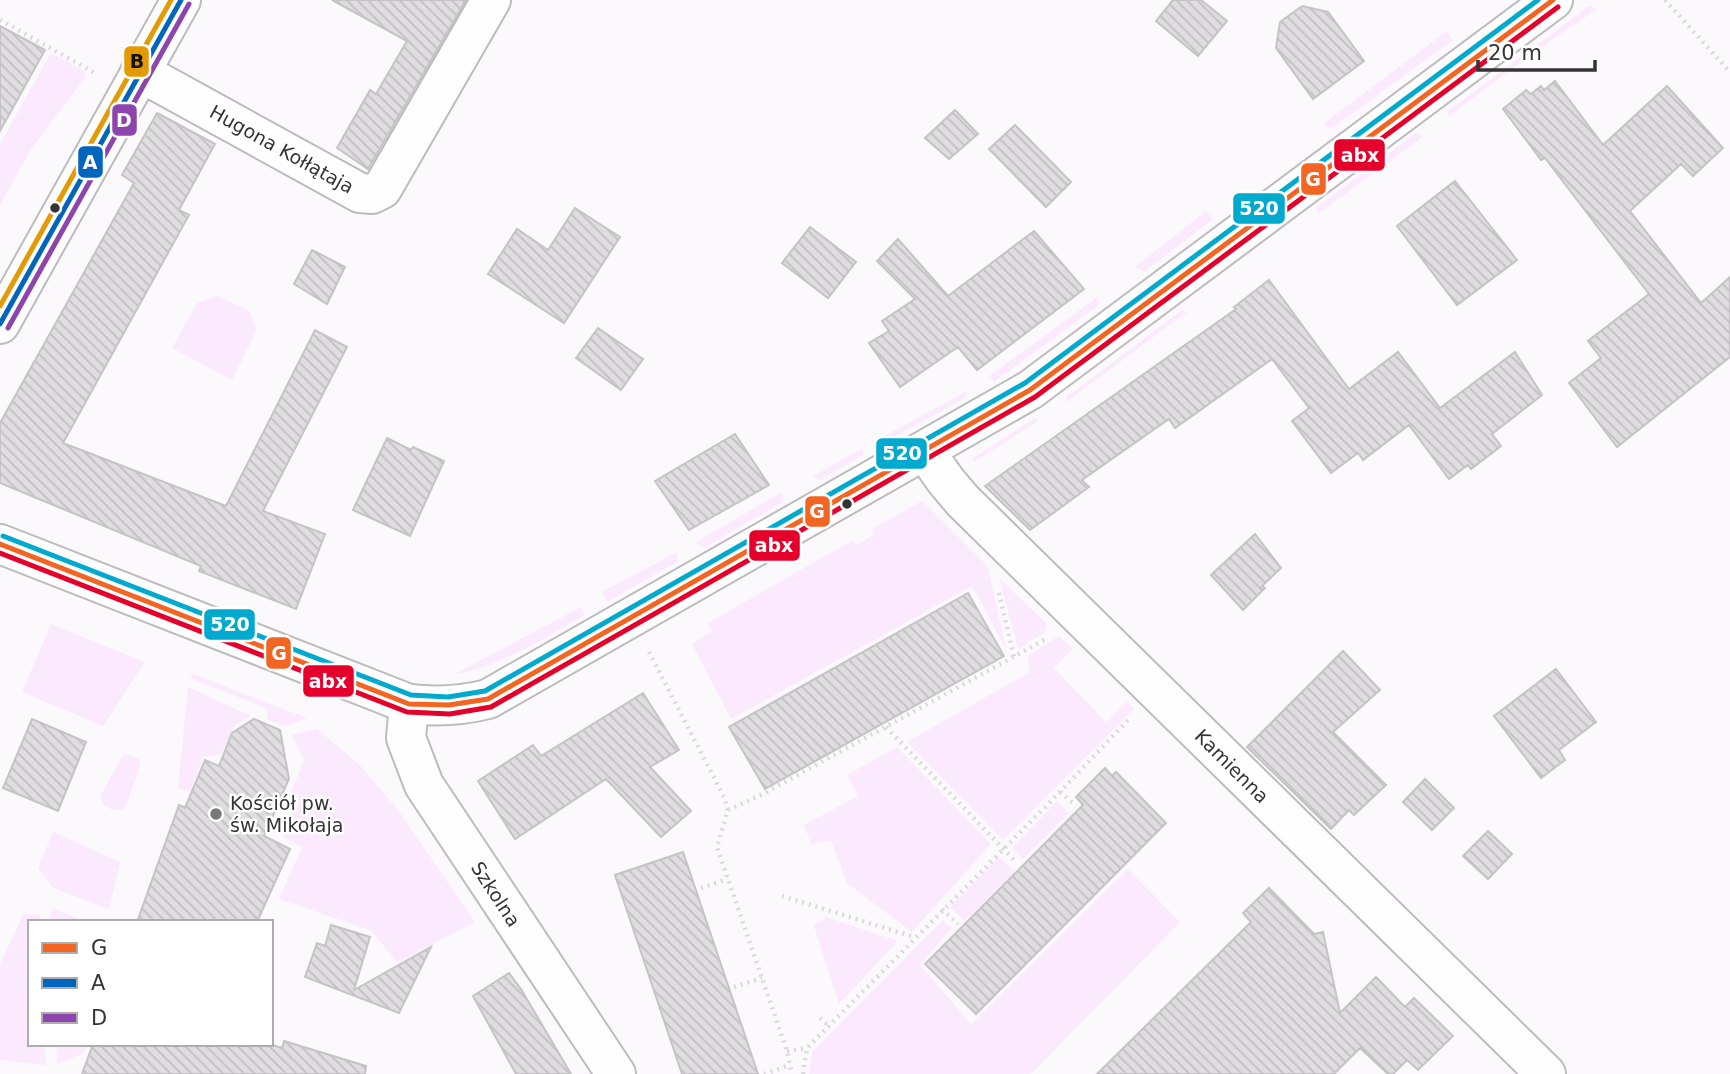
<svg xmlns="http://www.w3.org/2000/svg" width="1730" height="1074" font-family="'DejaVu Sans',sans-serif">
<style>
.grass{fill:#fbe9fe}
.building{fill:url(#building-back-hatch);stroke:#c5c3c5;stroke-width:2}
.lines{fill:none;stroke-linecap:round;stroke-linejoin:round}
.street-casing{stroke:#bdbbbd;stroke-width:42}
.secondary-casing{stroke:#bdbbbd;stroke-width:42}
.primary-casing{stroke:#bdbbbd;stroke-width:42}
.path{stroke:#dad8da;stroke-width:4.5;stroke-dasharray:2 5;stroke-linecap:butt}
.street{stroke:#fffeff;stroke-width:38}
.secondary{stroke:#fffeff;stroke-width:38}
.primary{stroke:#fffeff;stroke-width:38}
.bus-1-casing{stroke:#fff;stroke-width:10}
.bus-2-casing{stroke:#fff;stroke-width:10}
.bus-3-casing{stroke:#fff;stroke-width:10}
.bus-4-casing{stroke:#fff;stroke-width:10}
.bus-5-casing{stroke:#fff;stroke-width:10}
.bus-6-casing{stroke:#fff;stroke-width:10}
.bus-1{stroke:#f26522;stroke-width:5}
.bus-2{stroke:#0065bd;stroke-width:5}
.bus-3{stroke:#8e44ad;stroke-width:5}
.bus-4{stroke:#e4002b;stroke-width:5}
.bus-5{stroke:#e49a05;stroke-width:5}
.bus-6{stroke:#00a9ce;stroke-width:5}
.bus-dot{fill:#353335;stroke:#fff;stroke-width:2.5}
.poi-dot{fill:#7b787b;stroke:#fff;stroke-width:2.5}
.labels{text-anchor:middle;stroke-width:5;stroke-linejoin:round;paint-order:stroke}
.street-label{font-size:19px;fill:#353335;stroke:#fff}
.poi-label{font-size:19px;fill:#353335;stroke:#fff;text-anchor:start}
.line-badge{stroke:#fff;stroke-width:2.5}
.badge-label{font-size:19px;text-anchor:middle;font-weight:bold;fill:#fff}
.pale-badge-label{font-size:19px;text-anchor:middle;font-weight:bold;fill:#111}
</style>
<defs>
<pattern id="building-back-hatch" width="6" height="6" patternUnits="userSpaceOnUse" patternTransform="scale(1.75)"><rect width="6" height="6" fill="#dfdde0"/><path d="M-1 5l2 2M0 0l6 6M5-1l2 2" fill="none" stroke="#c0bec1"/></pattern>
</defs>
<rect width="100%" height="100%" fill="#fcf9fd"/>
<path class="grass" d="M1589,6L1597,9L1529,56L1448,117V111Z
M1447,31L1453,40L1331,129L1323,124Z
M51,53L85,71V78L30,151L0,205V144Z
M1416,133L1424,136L1318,214L1317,207Z
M1206,211L1213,219L1144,272L1135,267Z
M218,296L249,311L257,330L232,380L172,348L197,303Z
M1099,296L1098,306L995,381L988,377Z
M1182,310L1187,312L1065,403L1067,397Z
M967,391L965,398L882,444L877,440Z
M1035,418L1038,421L974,462L973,458Z
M863,448V455L820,480L813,476Z
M782,492L783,502L704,548L696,542Z
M922,501L988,567L1006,649L972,586L731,719L692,644L712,631L708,623L853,540L857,545L875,534L872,529Z
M677,552V562L607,602L602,592Z
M999,578L1047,624L1045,632L1018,649Z
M581,607L585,615C542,639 502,666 453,675Z
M51,624L145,662L103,726L22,692Z
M1059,636L1073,649L1054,668L1106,722L1127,702L1134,709L1003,840L907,742L1030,672L1027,656Z
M193,674L307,718L285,726L268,720L266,708L190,678Z
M188,687L251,716L235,725L221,754L203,757L190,791L178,788Z
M317,729L360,765L398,810L475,922L397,963L372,931L279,899L302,847L283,837L295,799L290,795L304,760L292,735Z
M897,747L991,844L912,932L847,883L831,840L811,844L804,825L858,796L847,775Z
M125,754L139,759L141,763L126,806L122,810C112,811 100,807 101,795L121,758Z
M1057,801L1069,813L1023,859L1012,848Z
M53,832L120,862L109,909L53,888L38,868Z
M999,857L1015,872L964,921L950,907Z
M1128,869L1180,922L1031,1074H809L812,1052L943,920L952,928L920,965L971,1024Z
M53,908L86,922H49Z
M40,914V922H30V1044H45L46,1065L0,1060V964L23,915Z
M826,917L898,941L839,1004L814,926Z
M56,1044H87L84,1053L57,1064Z"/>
<path class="building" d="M332,0H466L368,169L337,148L370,90L376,94L407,41Z
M1173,0H1201L1227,21L1198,56L1156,21Z
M1302,6L1328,12L1364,61L1313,99L1276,48L1280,22Z
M0,26L45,50L0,131Z
M1555,81L1603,145L1667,86L1723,148L1693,176L1681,164L1630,211L1701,303L1730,277V357L1617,447L1569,383L1601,358L1588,341L1649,294L1545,158L1541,160L1503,109L1526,90L1531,94L1541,86L1544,90Z
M955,110L978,134L949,159L925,138Z
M157,113L215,144L179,210L189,215L63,443L226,506L315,330L347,347L263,511L325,534L296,609L199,571L201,566L0,483V423L134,183L122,175Z
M1015,125L1071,182L1046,207L989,149Z
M1455,181L1517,260L1457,305L1397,226Z
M575,208L620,237L564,323L488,274L517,229L548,250Z
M810,227L856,262L828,298L782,263Z
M1034,231L1084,289L977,370L958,347L900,387L869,343L889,331L882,321L915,299L877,261L898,239L948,296Z
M312,250L345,267L327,304L294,284Z
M1269,280L1349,389L1398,352L1440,408L1515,352L1542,395L1492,434L1501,446L1471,469L1468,465L1449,479L1409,425L1363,460L1358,453L1331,473L1292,421L1309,408L1272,359L1175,428L1169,419L1082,480L1089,487L1030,530L985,486L1236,309L1234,307Z
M598,328L643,359L621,390L576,358Z
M735,434L769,485L689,530L655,481Z
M387,438L411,450L413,447L444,461L410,536L353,510Z
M1255,534L1281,568L1262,586L1265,588L1243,610L1211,575Z
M968,593L1004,656L765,789L729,727Z
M1343,651L1380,690L1333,732L1386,785L1354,815L1349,810L1331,829L1247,747Z
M1556,669L1596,722L1559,750L1565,760L1541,778L1494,716Z
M643,693L679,750L650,767L691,811L661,837L606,779L515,839L478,781L533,745L541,756Z
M32,719L86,742L58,811L3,788Z
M254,719L280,730L289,779L264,836L290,849L257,922H137L179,805L185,808L205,760L219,766L232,733Z
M1105,768L1112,776L1116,772L1166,823L976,1014L925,964L1083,805L1076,797Z
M1425,779L1454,808L1432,830L1403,802Z
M1488,831L1512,854L1488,879L1463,856Z
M683,852L758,1074H682L615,875Z
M1269,888L1314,934L1323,932L1340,1013L1376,977L1405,1007L1414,998L1453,1036L1418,1070L1407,1060L1393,1074H1388L1360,1048L1334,1074H1097L1251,922L1243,913Z
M331,925L370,937L354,990L431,947L399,1013L305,977L317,943L325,946Z
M509,973L521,989L571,1074H516L473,996Z
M284,1041L366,1066L365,1074H82L93,1044H270L282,1048Z"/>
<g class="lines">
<defs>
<path id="street" d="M140,72L360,193L372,194L382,189L491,0
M925,451L946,481L963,501L1546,1074
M409,704L406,738L424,785L616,1074"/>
<path id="secondary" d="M0,324L181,0"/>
<path id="primary" d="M0,544L409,704C437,707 461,706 488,699L1030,390L1553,0"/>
</defs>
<use href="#street" class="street-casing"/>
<use href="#secondary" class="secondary-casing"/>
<use href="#primary" class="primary-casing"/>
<path class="path" d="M1665,0L1730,72
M0,20L95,73
M999,593L1014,657
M649,652L724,797L728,810L717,847L787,1051L792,1074
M886,727L1017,863
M1060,792L1076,806
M728,810L763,794L1046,639
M701,888L728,879
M782,896L914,937
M942,909L958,924
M734,987L762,978
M820,1018L829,1026
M787,1051L807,1048
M764,1074L790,1065
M803,1074L807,1048L1060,792L1131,717"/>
<use href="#street" class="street"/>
<use href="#secondary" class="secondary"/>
<use href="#primary" class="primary"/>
<defs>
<path id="bus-1" d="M0,544L409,704L449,705L488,699L1030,390L1553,0"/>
<path id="bus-2" d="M0,324L181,0"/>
<path id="bus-3" d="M8,328L189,4"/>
<path id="bus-4" d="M0,553L407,712L450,714L491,707L1035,397L1558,7"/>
<path id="bus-5" d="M0,306L171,0"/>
<path id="bus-6" d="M3,536L411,695L448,697L485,691L1025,383L1538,0"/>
</defs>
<use href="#bus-1" class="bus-1-casing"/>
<use href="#bus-2" class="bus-2-casing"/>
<use href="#bus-3" class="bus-3-casing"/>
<use href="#bus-4" class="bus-4-casing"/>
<use href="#bus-5" class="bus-5-casing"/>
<use href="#bus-6" class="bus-6-casing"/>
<use href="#bus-1" class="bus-1"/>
<use href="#bus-2" class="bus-2"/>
<use href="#bus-3" class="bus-3"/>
<use href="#bus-4" class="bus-4"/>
<use href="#bus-5" class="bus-5"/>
<use href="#bus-6" class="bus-6"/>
</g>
<g class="bus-dot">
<circle cx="55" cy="208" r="6"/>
<circle cx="847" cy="504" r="6"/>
</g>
<circle class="poi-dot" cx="216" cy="814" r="7"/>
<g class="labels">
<g class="street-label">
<text transform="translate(282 149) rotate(29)" y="7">Hugona Kołłątaja</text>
<text transform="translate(1232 766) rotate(45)" y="7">Kamienna</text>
<text transform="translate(496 894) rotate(57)" y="7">Szkolna</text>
</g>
<g class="poi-label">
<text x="230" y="810">Kościół pw.<tspan x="230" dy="22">św. Mikołaja</tspan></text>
</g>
</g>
<g class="line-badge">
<rect x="123" y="45" width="27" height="33" rx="7" fill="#e49a05"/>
<rect x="111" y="103" width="27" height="34" rx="7" fill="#8e44ad"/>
<rect x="1333" y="138" width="53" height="34" rx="7" fill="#e4002b"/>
<rect x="77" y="145" width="27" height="34" rx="7" fill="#0065bd"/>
<rect x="1300" y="162" width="27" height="34" rx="7" fill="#f26522"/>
<rect x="1232" y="192" width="54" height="33" rx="7" fill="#00a9ce"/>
<rect x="875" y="437" width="53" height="33" rx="7" fill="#00a9ce"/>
<rect x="804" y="495" width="27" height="33" rx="7" fill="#f26522"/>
<rect x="748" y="529" width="53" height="33" rx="7" fill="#e4002b"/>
<rect x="203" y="608" width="53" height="33" rx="7" fill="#00a9ce"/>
<rect x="265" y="636" width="27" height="34" rx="7" fill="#f26522"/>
<rect x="302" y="664" width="53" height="34" rx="7" fill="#e4002b"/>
</g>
<g class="badge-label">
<text x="124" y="127">D</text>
<text x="1360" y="162">abx</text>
<text x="90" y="169">A</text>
<text x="1313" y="186">G</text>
<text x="1259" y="215">520</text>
<text x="902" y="460">520</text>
<text x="817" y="518">G</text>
<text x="774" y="552">abx</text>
<text x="230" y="631">520</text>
<text x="279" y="660">G</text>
<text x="328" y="688">abx</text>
</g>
<g class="pale-badge-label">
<text x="137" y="68">B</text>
</g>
<rect x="28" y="920" width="245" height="126" fill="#ffffff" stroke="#aeadae" stroke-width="2"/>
<rect x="42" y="943" width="35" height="10" fill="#f26522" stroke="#aeadae" stroke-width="2"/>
<text x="91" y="955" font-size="21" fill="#353335">G</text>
<rect x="42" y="978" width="35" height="10" fill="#0065bd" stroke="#aeadae" stroke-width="2"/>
<text x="91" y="990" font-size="21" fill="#353335">A</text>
<rect x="42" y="1013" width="35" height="10" fill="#8e44ad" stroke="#aeadae" stroke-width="2"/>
<text x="91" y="1025" font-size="21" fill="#353335">D</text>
<path d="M1478 60v10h117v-10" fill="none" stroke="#353335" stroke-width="3.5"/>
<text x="1488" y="60" font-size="21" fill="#353335" stroke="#ffffff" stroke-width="5" paint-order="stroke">20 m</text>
</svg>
